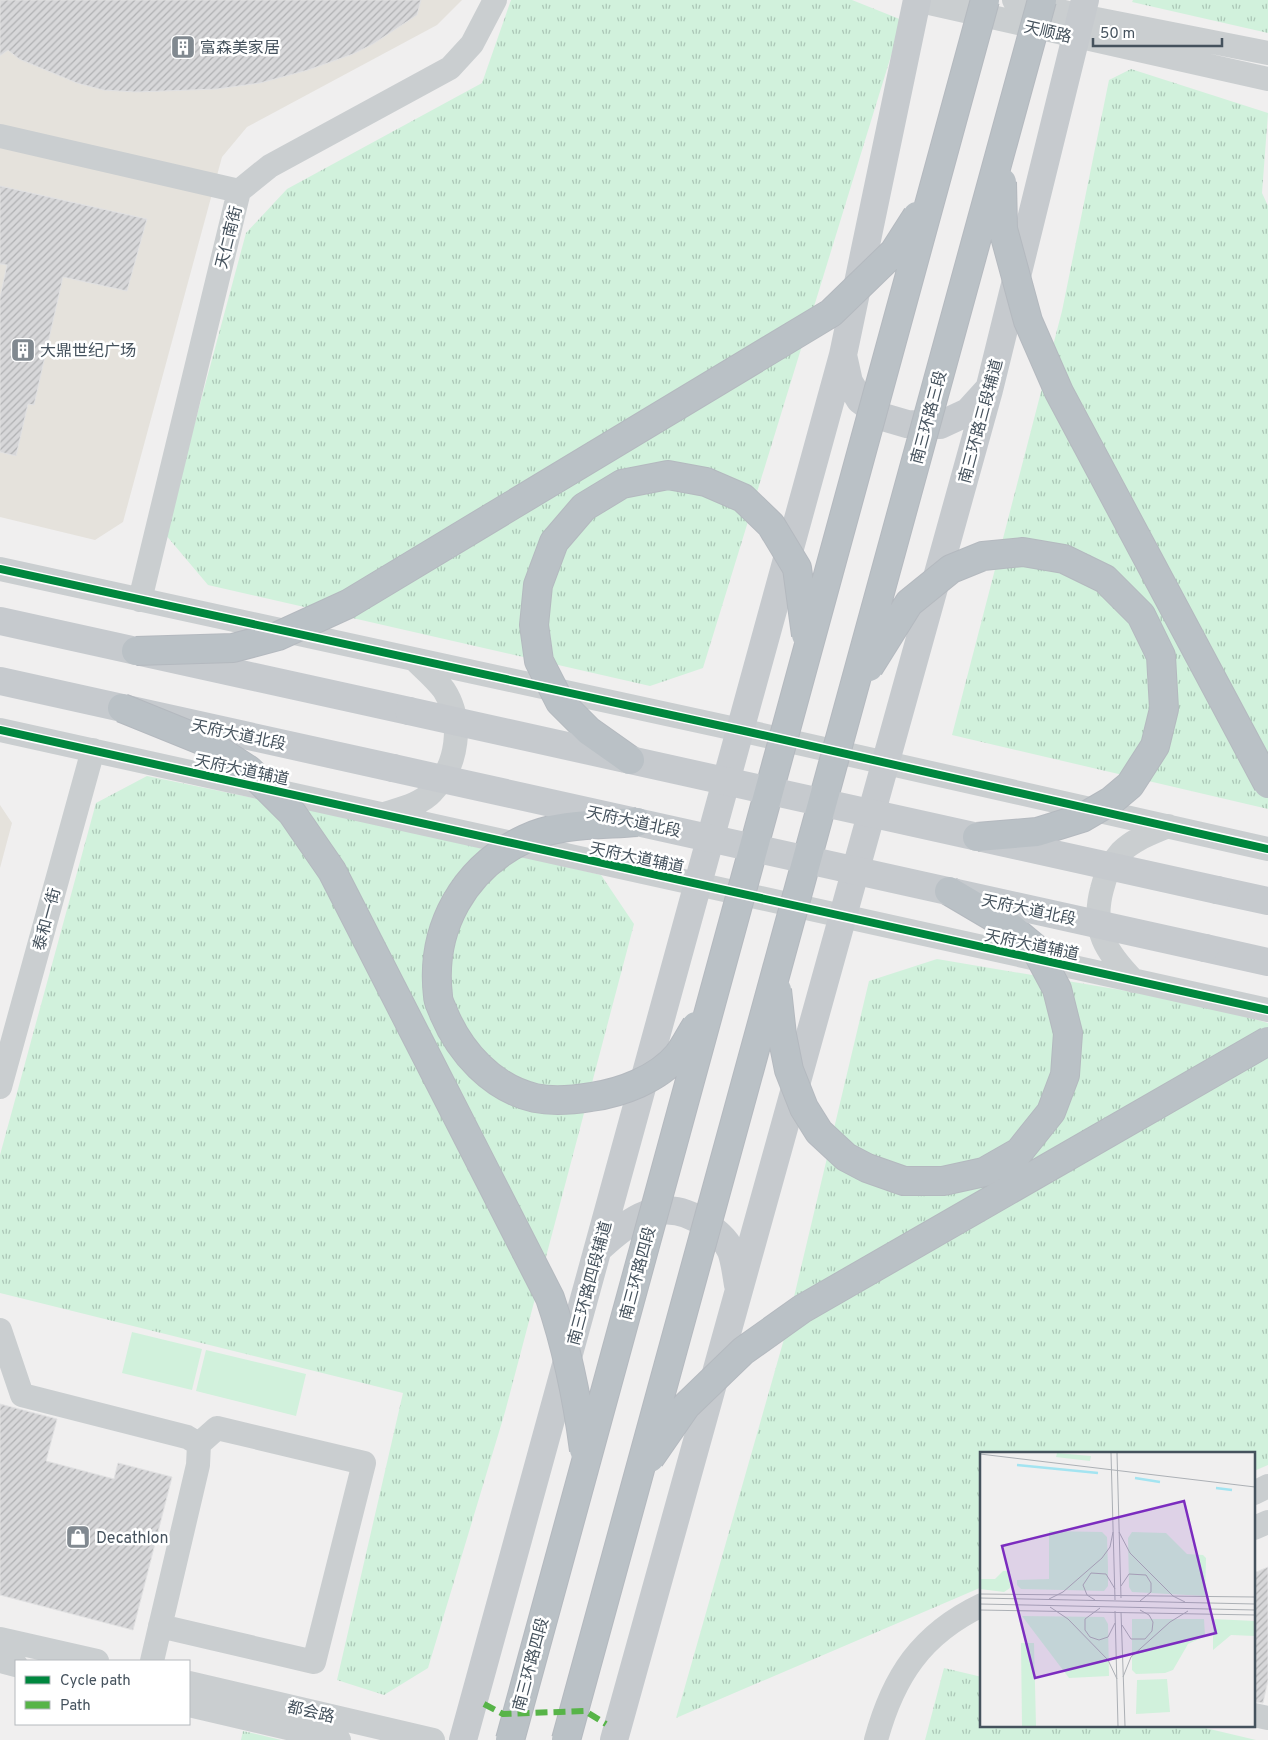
<svg xmlns="http://www.w3.org/2000/svg" width="1268" height="1740" font-family="Overpass,'Noto Sans SC',sans-serif">
<style>
.commercial{fill:#e5e2dc}
.grass{fill:url(#grass-tufts)}
.pitch{fill:#d1f1dc}
.building{fill:url(#building-hatch);stroke:#e1e1e2}
.lines{fill:none;stroke-linecap:round;stroke-linejoin:round}
.minor{stroke:#caced0;stroke-width:24}
.major{stroke:#c6cace;stroke-width:28}
.highway-bridge-casing{stroke:#b4b9bf;stroke-width:30;stroke-linecap:butt}
.major-bridge{stroke:#c6cace;stroke-width:28}
.highway-bridge{stroke:#bac1c6;stroke-width:28}
.quiet{stroke:#57b448;stroke-width:6;stroke-dasharray:12 6;stroke-linecap:butt}
.cycleway-casing{stroke:#fff;stroke-width:11}
.cycleway{stroke:#00873e;stroke-width:8}
.labels{text-anchor:middle;stroke-width:5;stroke-linejoin:round;paint-order:stroke}
.street-label{font-size:16px;fill:#45525d;stroke:#fff}
.poi-label{font-size:16px;fill:#45525d;stroke:#fff;text-anchor:start}
.inset-river{fill:none;stroke:#a3e4f1;stroke-width:2.5}
.inset-road{fill:none;stroke:#acb0b5;stroke-width:1}
.view{fill:#7b2cbf;fill-opacity:0.15;stroke:#7b2cbf;stroke-width:2.5}
.inset-edge{fill:none;stroke:#45525d;stroke-width:2.5}
</style>
<defs>
<pattern id="grass-tufts" width="24" height="20" patternUnits="userSpaceOnUse" patternTransform="scale(1.25)"><rect width="24" height="20" fill="#d1f1dc"/><path d="M3 7l-1-3M5 7V3M7 7l1-3M15 17l-1-3M17 17v-4M19 17l1-3" fill="none" stroke="#abc6b6"/></pattern>
<pattern id="building-hatch" width="6" height="6" patternUnits="userSpaceOnUse" patternTransform="scale(1.25)"><rect width="6" height="6" fill="#d7d7d9"/><path d="M-1 1l2-2M0 6l6-6M5 7l2-2" fill="none" stroke="#b0b1b3"/></pattern>
</defs>
<rect width="100%" height="100%" fill="#f0efef"/>
<path class="commercial" d="M0,0H462L437,25L247,127L222,157L123,522L95,540L0,517Z
M0,805L12,823L0,868Z"/>
<path class="grass" d="M511,0H852L902,20L703,668L650,686L208,585L165,534L246,233L287,189L482,83Z
M1133,0H1268V33L1132,2Z
M1131,69L1268,113L1262,193L1268,206V809L952,735L1062,311L1109,80Z
M147,776L427,834L601,875L634,924L505,1412L428,1668L384,1695L337,1680L403,1393L0,1293V1155L96,803Z
M937,959L1203,1004L1268,1023V1465L1254,1471V1454H982V1587L676,1718L784,1339L869,981Z
M944,1668L982,1677V1726H1197L1256,1740H925Z
M243,1731L281,1740H241Z"/>
<path class="pitch" d="M132,1332L202,1349L192,1390L122,1373Z
M206,1350L306,1374L296,1416L196,1391Z"/>
<path class="building" d="M0,0H421L417,15L373,44L353,54L308,70L260,83L217,89L136,92L103,90L77,83L19,59L8,50L0,56Z
M0,186L147,219L127,291L63,277L34,405L28,404L16,456L0,452V297L7,265L0,264Z
M0,1404L57,1419L46,1461L114,1479L118,1463L172,1477L133,1630L0,1595Z
M1268,1567V1680L1263,1703L1254,1702V1573Z"/>
<g class="lines">
<path class="minor" d="M916,0L1268,79
M1014,0L1081,16L1268,53
M0,136L239,191
M0,569L740,730L1268,849
M140,600L239,191L270,166L450,68L472,44L495,0
M0,730L1268,1010
M384,814C399,809 420,805 432,792C458,766 464,721 444,690C436,679 424,669 415,660
M1134,981C1106,952 1091,930 1102,889C1105,876 1112,862 1121,852C1134,839 1152,833 1168,826
M0,1087L93,750
M0,1330L22,1395L187,1437L199,1444L198,1465L152,1661
M1254,1493L1268,1486
M1254,1528L1268,1522
M160,1626L314,1662L364,1463L217,1428L199,1444
M0,1639L97,1661
M0,1661L16,1665
M189,1683L433,1740
M189,1705L339,1740
M1254,1715L1268,1718
M876,1740C893,1677 921,1634 982,1605"/>
<path class="major" d="M843,355L849,382L860,400L883,417L907,424L940,425L968,412L988,390
M0,621L409,711
M0,681L393,768
M1217,890L1268,901
M1205,948L1268,962
M598,1249C629,1220 663,1193 705,1224C715,1231 726,1239 731,1251C735,1262 736,1274 738,1285
M463,1740L843,355L917,0
M614,1740L989,390L1085,0"/>
<defs>
<path id="highway-bridge" d="M1002,182L1003,229L1028,321L1059,392L1268,784
M136,651L233,648L278,636L348,604L831,313L894,252L917,216
M869,667L909,603L951,569L983,556L1023,552L1064,559L1105,579L1141,615L1161,656L1164,709L1155,746L1130,785L1111,801L1082,818L1037,832L977,837
M122,708L206,742L249,770L292,813L332,871L550,1298C567,1348 577,1397 584,1450
M630,760L589,731L560,702L539,661L534,625L538,585L554,542L584,507L622,484L668,475L706,482L743,498L771,525L797,568L806,635
M637,822C601,825 558,823 525,839C464,868 430,928 438,996C438,1002 442,1008 444,1014C460,1052 492,1088 535,1098C554,1102 573,1100 591,1097C621,1093 658,1079 678,1055C685,1046 690,1035 696,1026
M777,990L782,1035L789,1070L804,1108L819,1132L846,1157L867,1168L904,1181H943L984,1172L1019,1152L1051,1112L1065,1075L1068,1033L1057,989L1035,948L1010,927L949,891
M650,1458L686,1406L743,1351L802,1309L1268,1041
M510,1740L985,0
M566,1740L1042,0"/>
</defs>
<use href="#highway-bridge" class="highway-bridge-casing"/>
<path class="major-bridge" d="M409,711L1217,890
M393,768L1205,948"/>
<use href="#highway-bridge" class="highway-bridge"/>
<path class="quiet" d="M484,1704L503,1714L585,1711L606,1724"/>
<defs>
<path id="cycleway" d="M0,569L740,730L1268,849
M0,730L1268,1010"/>
</defs>
<use href="#cycleway" class="cycleway-casing"/>
<use href="#cycleway" class="cycleway"/>
</g>
<defs>
<symbol id="building-square" viewBox="-11 -11 22 22"><rect x="-9" y="-9" width="18" height="18" rx="4" fill="#818990" stroke="#fff"/><path d="M-4-6H4V6H1V3H-1V6H-4ZM-2.5-4.3h1.7v1.8h-1.7ZM.8-4.3h1.7v1.8H.8ZM-2.5-1h1.7V.8h-1.7ZM.8-1h1.7V.8H.8Z" fill="#fff"/></symbol>
<symbol id="shop-square" viewBox="-11 -11 22 22"><rect x="-9" y="-9" width="18" height="18" rx="4" fill="#818990" stroke="#fff"/><path d="M-5-2.5h2.3a2.7 3.5 0 0 1 5.4 0H5L5.5 6h-11ZM-1.5-2.5h3a1.5 2.3 0 0 0-3 0Z" fill="#fff"/></symbol>
</defs>
<g fill-rule="evenodd">
<use href="#building-square" x="169" y="33" width="28" height="28"/>
<use href="#building-square" x="9" y="336" width="28" height="28"/>
<use href="#shop-square" x="64" y="1523" width="28" height="28"/>
</g>
<g class="labels">
<g class="street-label">
<text transform="translate(1048 31) rotate(13)" y="6">天顺路</text>
<text transform="translate(228 237) rotate(-76)" y="6">天仁南街</text>
<text transform="translate(928 417) rotate(-75)" y="6">南三环路三段</text>
<text transform="translate(980 421) rotate(-75)" y="6">南三环路三段辅道</text>
<text transform="translate(239 734) rotate(12)" y="6">天府大道北段</text>
<text transform="translate(242 769) rotate(12)" y="6">天府大道辅道</text>
<text transform="translate(634 821) rotate(12)" y="6">天府大道北段</text>
<text transform="translate(637 857) rotate(12)" y="6">天府大道辅道</text>
<text transform="translate(1029 909) rotate(12)" y="6">天府大道北段</text>
<text transform="translate(46 919) rotate(-75)" y="6">泰和一街</text>
<text transform="translate(1032 944) rotate(12)" y="6">天府大道辅道</text>
<text transform="translate(637 1273) rotate(-75)" y="6">南三环路四段</text>
<text transform="translate(589 1283) rotate(-75)" y="6">南三环路四段辅道</text>
<text transform="translate(530 1664) rotate(-75)" y="6">南三环路四段</text>
<text transform="translate(311 1711) rotate(13)" y="6">都会路</text>
</g>
<g class="poi-label">
<text x="200" y="53">富森美家居</text>
<text x="40" y="356">大鼎世纪广场</text>
<text x="96" y="1543">Decathlon</text>
</g>
</g>
<g transform="translate(980 1452)">
<rect width="275" height="275" fill="#f0efef"/>
<path d="M69,79L122,80L127,85L128,115V134L124,139L41,137L37,133V128L69,127ZM152,80L186,81L207,102L223,103L226,106L225,144L152,140L149,135L148,86ZM23,119H30V136L24,140L0,137V127H15ZM42,164L124,165L128,172L129,224L89,226ZM152,167H224L225,184L208,192L193,218L185,221L156,222L152,218ZM233,167L275,169V184L251,183L233,198ZM41,191H54L56,274H42Z" fill="#d1f1dc"/>
<path d="M187,227L190,260L156,262L157,228Z" fill="#d1f1dc"/>
<path d="M77,1L111,4L110,9L76,5Z" fill="#d1f1dc"/>
<path class="inset-river" d="M37,13L118,21M155,26L180,30M236,36L252,38"/>
<path class="inset-road" d="M131,1L135,148M137,1L141,146M0,2L275,35M139,80L150,101L193,144L205,150M141,134L149,122L166,123L171,131V140L160,149M0,142L275,145M0,146L275,152M69,147L83,140L122,106L130,95L133,80M115,148L107,143L103,133L111,121L126,122L135,137M0,152L275,158M70,155L88,167L128,208L137,227M120,156L105,167V178L110,185L119,188L128,185L135,171M0,158L275,163M135,159L138,274M141,160L145,274M142,173L151,187H165L172,179L173,170L169,163L160,158M143,225L151,205L190,170L208,159"/>
<path class="view" d="M204,49L236,181L55,226L22,94Z"/>
<rect width="275" height="275" class="inset-edge"/>
</g>
<rect x="15" y="1660" width="175" height="65" fill="#ffffff" stroke="#b5babe"/>
<rect x="25" y="1676" width="25" height="8" fill="#00873e" stroke="#b5babe"/>
<text x="60" y="1685" font-size="15" fill="#45525d">Cycle path</text>
<rect x="25" y="1701" width="25" height="8" fill="#57b448" stroke="#b5babe"/>
<text x="60" y="1710" font-size="15" fill="#45525d">Path</text>
<path d="M1093 38v8h129v-8" fill="none" stroke="#45525d" stroke-width="2.5"/>
<text x="1100" y="38" font-size="15" fill="#45525d" stroke="#ffffff" stroke-width="4" paint-order="stroke">50 m</text>
</svg>
